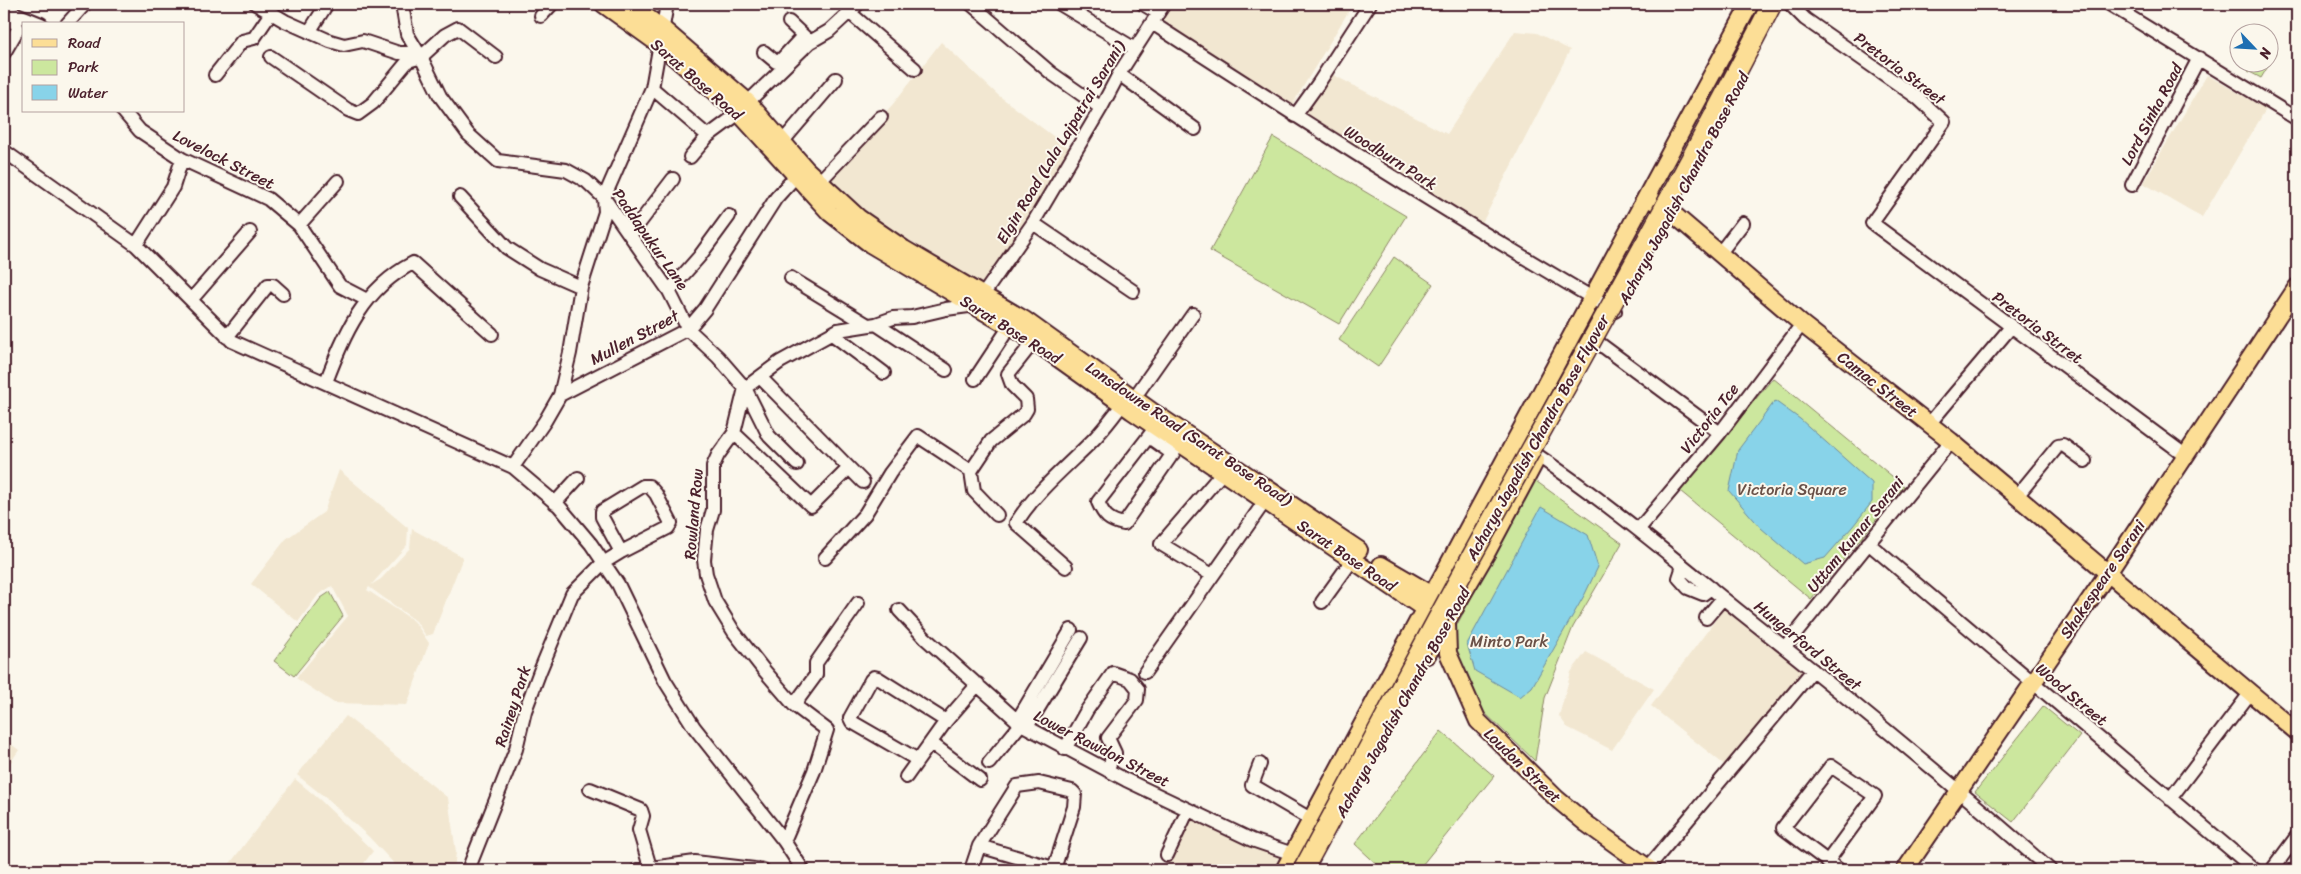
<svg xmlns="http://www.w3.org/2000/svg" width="2301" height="874" font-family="Sriracha,sans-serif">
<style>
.built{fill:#f2e7d1}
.green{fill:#cce79e;stroke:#8b8364}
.water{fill:#88d3e9;stroke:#6f8b9d}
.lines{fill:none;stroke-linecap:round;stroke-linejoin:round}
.minor-casing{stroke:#4a1f2b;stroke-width:16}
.major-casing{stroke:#4a1f2b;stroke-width:20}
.minor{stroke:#fbf7ec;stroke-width:12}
.major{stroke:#fcde96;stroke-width:16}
.highway-bridge-casing{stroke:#4a1f2b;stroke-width:22;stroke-linecap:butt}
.highway-bridge{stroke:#fcde96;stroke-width:19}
.labels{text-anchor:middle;stroke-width:4;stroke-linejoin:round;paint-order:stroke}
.street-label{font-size:16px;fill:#4a1f2b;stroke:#fbf7ec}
.park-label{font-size:16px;fill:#6a5148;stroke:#fbf7ec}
</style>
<rect width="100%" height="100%" fill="#fbf7ec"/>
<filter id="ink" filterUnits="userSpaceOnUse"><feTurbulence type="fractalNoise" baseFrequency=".02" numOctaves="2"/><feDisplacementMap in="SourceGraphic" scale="10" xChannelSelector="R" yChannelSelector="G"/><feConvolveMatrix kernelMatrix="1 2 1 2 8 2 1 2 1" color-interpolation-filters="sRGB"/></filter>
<g filter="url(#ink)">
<path class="built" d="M1156,4H1353L1289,110L1151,12Z
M1515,31L1537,33L1570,50L1482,223L1292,117L1320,68L1447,134Z
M941,42L998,95L1069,148L984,301L818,186L893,104Z
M2207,75L2266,109L2202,217L2143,183Z
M339,470L408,528L407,545L371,585L381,579L410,548L412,529L463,557L433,634L426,636L416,621L369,587L367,590L414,621L429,643L407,705L334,703L296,678L348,616L332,586L318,595L298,622L251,584L286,539L324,512Z
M1726,606L1807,671L1727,767L1651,706Z
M1586,652L1654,689L1612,750L1567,727L1559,716L1571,672Z
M346,716L448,798L456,852L454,870H400L369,837L326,798L297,775Z
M4,739L19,750L4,772Z
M295,779L319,799L373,851L359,870H233L228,866Z
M1189,814L1285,860L1280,870H1162Z"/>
<path class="green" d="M2269,49L2276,53L2261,78L2248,71L2252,63L2268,62Z
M1273,137L1406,216L1339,324L1210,251Z
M1394,257L1433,284L1378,367L1339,340Z
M1773,378L1904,486L1811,599L1680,491Z
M1533,479L1622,543L1573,627L1545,698L1535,761L1484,712L1448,642Z
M330,592L343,616L294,676L274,661L321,598Z
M2043,706L2080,736L2013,822L1975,792Z
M1441,731L1494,776L1418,870H1383L1355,844Z"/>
<path class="water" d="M1775,401L1800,419L1872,483V502L1853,526L1825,558L1803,564L1761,528L1729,491L1738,450Z
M1541,507L1588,535L1598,567L1585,594L1532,687L1520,697L1475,671L1467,644Z"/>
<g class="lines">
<defs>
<path id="minor" d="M256,4L285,21L330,41L344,45L363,41L399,53H419
M402,4L407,34L421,57L440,96L468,134L498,161L566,170L586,181L604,198L669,291L688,329L718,357L745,388L769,436L797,464
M971,4L1051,73L1101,108
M1060,4L1135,49
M1143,4L1158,13
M1790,4L1805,19L1918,98L1944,122L1872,223L2185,455
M2109,4L2297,119
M4,9L41,24
M849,12L915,69
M541,16L552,4
M789,22L808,40
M1152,23C1305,122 1458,220 1615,311
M67,24L85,4
M309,32L327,4
M764,52L776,62H779L803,36
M4,53L18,29L16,24L5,17
M271,57L348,110L358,114L373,103L408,61L421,57L445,35L458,28L496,57
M1119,74L1195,129
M215,75L242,41L254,38L271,13
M652,88L708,136
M123,111L140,131L182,159L268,199L299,225L340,286L367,300
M1295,116L1318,84L1370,4
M783,141L836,79
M4,151L136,245L232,341L513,467L559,506L591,544L618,584L665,681L694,727L784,841L803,870
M690,157L708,136L739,113L748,102L810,42L829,31L858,4
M819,182L881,117
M2132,185L2199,58
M460,197L507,248L540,269L581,287
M1033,223L1133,291
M299,225L338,181
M631,234L673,179
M136,245L173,187L182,159
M1719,254L1743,223
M791,278L868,325
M669,291L699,257L729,216
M191,300L250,232
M876,324L946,370
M832,334L884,373
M227,337L268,285H273L283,294
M1600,344L1720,433
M760,377L863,482
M975,379L1010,326
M326,382C345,333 363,289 413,263L492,334
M560,395L570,353L581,287L605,212L604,198L652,88L667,4
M1134,398L1193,314
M1929,424L2011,327
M1156,427L1098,502C1104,516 1109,521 1124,524L1180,443
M734,433L811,506L849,468
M1149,437L1173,454
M1531,451C1604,500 1672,557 1740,612C1846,696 1950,781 2050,870
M513,467L545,421L560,395L688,329L705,309L776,198L796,176
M2017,496L2058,446L2063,445L2085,461
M555,503L578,478
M997,515L974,491L971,471L991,441L1024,414L1027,409L1026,399L1012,385L1008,374L1034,341
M1638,530L1720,433L1802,324
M1868,543L2255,870
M825,558L865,514L890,473L918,436L971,471
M1683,566L1679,578L1688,588L1703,594L1711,588
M1066,567L1016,523C1037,490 1066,467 1093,440C1104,429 1113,416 1123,404
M1212,575L1161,544L1223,472
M1322,602L1353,559
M899,610L925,638L1021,724L1126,780L1252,840L1293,854L1299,860
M1706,618L1723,598
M1785,647L1951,441
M1145,672L1265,501
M794,705L816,675V663L858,603
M1017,721L1071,630
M1027,727L1081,638
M931,743L980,780
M1065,749L1087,710L1113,673L1130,679L1138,689L1137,700L1108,738L1115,753L1107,770
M918,760L852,722L850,718L871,680L874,677L878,678L946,721
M989,763L1021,724
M1260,764L1252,785L1312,820
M906,777L946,721L978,684
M590,789L641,810L643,816L639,830L650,867
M2170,799L2251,692
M784,841L814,771L827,730L794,705L763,669L734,632L715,601L706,574L704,560L707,530L713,510V466L718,455L734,433L745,388L780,362L838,330L876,324L893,318L912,317L946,309L976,305L1033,223L1101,108L1119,74L1164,4
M979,846L1060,870
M1167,855L1188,810
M1827,862L1875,796L1831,766L1783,828L1839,870
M468,870L516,749L525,711L540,671L572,594L603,563L621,552L602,517V511L643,486H649L656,494L671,523L668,528L621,552
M637,870L695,862L763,870
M971,870L979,846L1017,786L1039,783L1072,791L1075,794L1074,807L1054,869
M1646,870L1813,670
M2272,870L2297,836"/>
<path id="major" d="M603,4L660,45L739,113L830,213L870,244L1034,341L1132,411L1447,624
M629,4L662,28L748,102L806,169L859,218L904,249L1025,320L1153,412L1359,550
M1653,201L1671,212L1802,324L1951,441L2297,732
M1381,565L1455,608
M1447,624L1448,653L1478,721L1557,799L1587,824L1651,870
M1427,655L1486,554L1536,460
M1284,870L1750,4
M1905,870L2108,573L2297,287"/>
</defs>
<use href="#minor" class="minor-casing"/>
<use href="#major" class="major-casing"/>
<use href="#minor" class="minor"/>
<use href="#major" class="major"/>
<defs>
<path id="highway-bridge" d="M1303,870C1362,762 1419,651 1479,543C1578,365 1679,186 1772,4"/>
</defs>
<use href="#highway-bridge" class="highway-bridge-casing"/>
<use href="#highway-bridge" class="highway-bridge"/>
</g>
</g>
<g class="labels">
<g class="street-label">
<text transform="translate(1900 68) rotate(37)" y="6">Pretoria Street</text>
<text transform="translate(697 79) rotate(41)" y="6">Sarat Bose Road</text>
<text transform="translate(2151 114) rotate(-62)" y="6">Lord Sinha Road</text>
<text transform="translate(1060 142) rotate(-59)" y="6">Elgin Road (Lala Lajpatrai Sarani)</text>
<text transform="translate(1391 157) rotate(32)" y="6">Woodburn Park</text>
<text transform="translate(224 159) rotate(27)" y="6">Lovelock Street</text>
<text transform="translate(1683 188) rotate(-62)" y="6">Acharya Jagadish Chandra Bose Road</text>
<text transform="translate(651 239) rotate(55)" y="6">Paddapukur Lane</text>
<text transform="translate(2038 327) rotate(37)" y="6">Pretoria Strret</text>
<text transform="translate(1011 329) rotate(32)" y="6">Sarat Bose Road</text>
<text transform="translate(634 337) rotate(-28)" y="6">Mullen Street</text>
<text transform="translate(1878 384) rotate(38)" y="6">Camac Street</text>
<text transform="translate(1709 418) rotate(-52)" y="6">Victoria Tce</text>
<text transform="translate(1189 433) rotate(34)" y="6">Lansdowne Road (Sarat Bose Road)</text>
<text transform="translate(1537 437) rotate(-61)" y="6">Acharya Jagadish Chandra Bose Flyover</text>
<text transform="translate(693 514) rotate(-85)" y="6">Rowland Row</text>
<text transform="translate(1855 534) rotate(-51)" y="6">Uttam Kumar Sarani</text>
<text transform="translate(1347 555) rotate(34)" y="6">Sarat Bose Road</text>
<text transform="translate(2102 579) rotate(-56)" y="6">Shakespeare Sarani</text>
<text transform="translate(1808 645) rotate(39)" y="6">Hungerford Street</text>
<text transform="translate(2072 694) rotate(40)" y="6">Wood Street</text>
<text transform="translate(1402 702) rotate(-61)" y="6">Acharya Jagadish Chandra Bose Road</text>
<text transform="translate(512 706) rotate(-72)" y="6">Rainey Park</text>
<text transform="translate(1102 748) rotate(27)" y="6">Lower Rawdon Street</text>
<text transform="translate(1523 765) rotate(44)" y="6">Loudon Street</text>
</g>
<g class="park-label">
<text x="1792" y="495">Victoria Square</text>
<text x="1509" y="647">Minto Park</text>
</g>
</g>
<rect width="2301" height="874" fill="none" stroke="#fbf7ec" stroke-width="20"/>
<rect x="10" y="10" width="2281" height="854" fill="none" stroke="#4a1f2b" stroke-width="2" filter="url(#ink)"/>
<rect x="22" y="22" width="162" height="90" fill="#fbf7ec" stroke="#b4a19f"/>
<rect x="32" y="39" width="25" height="8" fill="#fcde96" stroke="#b4a19f"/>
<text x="68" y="48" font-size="15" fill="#4a1f2b">Road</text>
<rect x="32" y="60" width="25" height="15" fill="#cce79e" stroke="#b4a19f"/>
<text x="68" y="72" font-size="15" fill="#4a1f2b">Park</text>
<rect x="32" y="85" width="25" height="15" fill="#88d3e9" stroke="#b4a19f"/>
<text x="68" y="98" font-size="15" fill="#4a1f2b">Water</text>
<g transform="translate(2254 48) rotate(115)"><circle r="24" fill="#fbf7ec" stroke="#b4a19f"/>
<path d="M0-4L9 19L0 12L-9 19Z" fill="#1f6fb2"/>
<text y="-8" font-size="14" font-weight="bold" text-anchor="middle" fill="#4a1f2b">N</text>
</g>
</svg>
